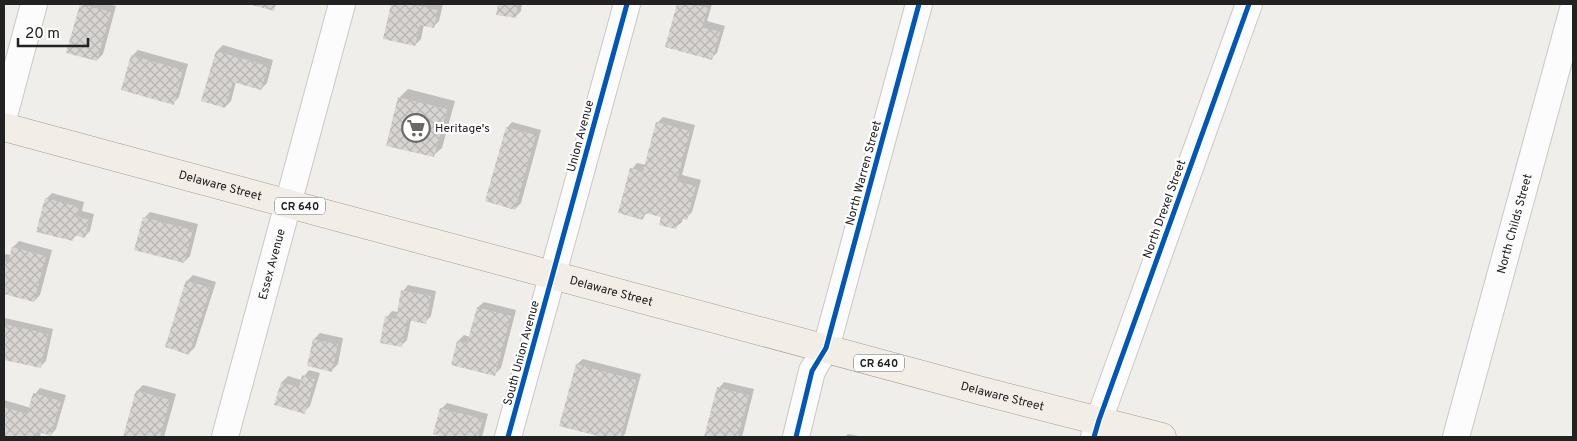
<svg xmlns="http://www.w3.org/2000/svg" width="1577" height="441" font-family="Overpass,sans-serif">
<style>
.shadow{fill:#0003}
.building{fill:url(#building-cross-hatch)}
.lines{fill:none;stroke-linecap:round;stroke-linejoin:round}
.street-casing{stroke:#c9c8c7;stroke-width:28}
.primary-casing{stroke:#a79c86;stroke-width:29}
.street{stroke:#fdfcfc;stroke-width:26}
.primary{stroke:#f3ede7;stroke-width:28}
.cycleway-casing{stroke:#fff;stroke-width:8}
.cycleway{stroke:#0057b8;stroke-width:5}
.labels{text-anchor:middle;stroke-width:4.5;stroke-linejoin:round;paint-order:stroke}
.shield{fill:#fff;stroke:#646464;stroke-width:1}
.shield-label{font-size:11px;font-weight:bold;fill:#222}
.poi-label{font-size:12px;fill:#222;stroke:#fff;text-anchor:start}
.street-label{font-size:12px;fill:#222;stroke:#fff}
</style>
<defs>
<pattern id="building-cross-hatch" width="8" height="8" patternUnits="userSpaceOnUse" patternTransform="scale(1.25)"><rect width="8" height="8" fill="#d7d4d2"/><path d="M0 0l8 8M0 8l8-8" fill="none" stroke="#b8b6b4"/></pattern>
</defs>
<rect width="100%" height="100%" fill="#f0eeeb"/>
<path class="shadow" d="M81,4H107L116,6L103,54L97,60L67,52Z
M393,4H443L439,21L433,27L424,24L421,39L415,45L385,38Z
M499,4H522L521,11L515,17L498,14Z
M678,4H712L707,21L725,26L717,53L711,58L666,46Z
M223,45L273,60L267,83L261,89L236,82L231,101L225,107L203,100L217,51Z
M138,50L188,64L179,97L173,103L132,56Z
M408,89L455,101L442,148L433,156L387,145L400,97Z
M663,117L695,125L682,175L701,180L692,212L686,218L683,217L682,222L676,227L662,216L648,212L642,218L632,169L637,163L646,165L657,123Z
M512,122L541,130L521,203L515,209L507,128Z
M52,193L84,202L82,211L94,214L90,231L84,237L77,235L72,239L46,199Z
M150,212L198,224L190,256L184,262L144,218Z
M19,241L52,250L40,295L34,301L4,293V256L6,254L11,255L13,247Z
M193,275L216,282L195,347L189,353L187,281Z
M408,285L436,291L431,316L425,322L411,320L407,340L401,346L387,317L392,311L398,312L403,291Z
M484,302L516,310L501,368L495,374L458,341L464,335L470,337L478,307Z
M5,318L53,329L46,361L40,367L4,359Z
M320,333L343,338L338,364L332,370L314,339Z
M583,359L641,374L625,434L622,437H607L561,425L577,364Z
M309,370L320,373L310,406L304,412L276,404L282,382L288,376L301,380Z
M724,382L754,389L742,437H706L719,388Z
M143,385L176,394L164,437H124L137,391Z
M40,388L66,395L56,429L51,435L41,432L40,437H4V400L31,408L35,394Z
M447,403L488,414L482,437H449L434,433L441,409Z
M848,434L864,437H845Z"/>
<path class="building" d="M80,4L111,12L97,61L66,53Z
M248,4H276L274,11Z
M391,4H412L438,10L434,28L420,25L415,46L383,39Z
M498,4H518L516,18L496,15Z
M677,4H693L708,8L702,27L720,32L712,60L665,47Z
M216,51L268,66L261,90L233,82L225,108L201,101Z
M131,55L183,70L174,105L121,90Z
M398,97L447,109L434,157L386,146Z
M656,122L690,131L677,181L696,186L687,220L679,218L676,229L659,225L661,217L645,213L643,220L618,213L630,168L643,171Z
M506,127L536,135L515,210L485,201Z
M45,198L79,207L77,216L89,220L85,238L74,235L73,241L36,232Z
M143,217L193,230L184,263L134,250Z
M12,247L46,256L34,302L4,294V261L8,262Z
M186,280L211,288L189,355L165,347Z
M401,290L431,296L426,324L407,320L402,347L380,343L385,316L396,319Z
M477,307L511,316L495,376L451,365L457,341L467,343Z
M4,324L48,334L41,368L4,360Z
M313,339L338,344L332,372L307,366Z
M576,364L636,380L621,437H602L559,426Z
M302,375L315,379L305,414L274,405L281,382L299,387Z
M717,387L749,395L738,437H704Z
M136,390L170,400L160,437H123Z
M33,393L61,401L51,436L38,432L36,437H4V407L27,414Z
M440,408L483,419L478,437H444L433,434Z"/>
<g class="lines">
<defs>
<g id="street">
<path d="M4,116L34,4"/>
<path id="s1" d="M225,437L342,4"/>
<path d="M508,437L627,4"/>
<path d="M796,437L812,371L826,348L919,4"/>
<path d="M1094,437L1099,420L1249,4"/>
<path id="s2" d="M1456,437L1573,9"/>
</g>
<g id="primary">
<path id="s3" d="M4,127L982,391L1162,437"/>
</g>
</defs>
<use href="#street" class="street-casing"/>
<use href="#primary" class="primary-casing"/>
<use href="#street" class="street"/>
<use href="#primary" class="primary"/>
<defs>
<path id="cycleway" d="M508,437L627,4
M796,437L812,371L826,348L919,4
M1094,437L1099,420L1249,4"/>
</defs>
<use href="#cycleway" class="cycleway-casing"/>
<use href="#cycleway" class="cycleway"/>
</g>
<defs>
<symbol id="supermarket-ring" viewBox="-11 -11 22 22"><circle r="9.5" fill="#fff" stroke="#6a6968" stroke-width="1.5"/><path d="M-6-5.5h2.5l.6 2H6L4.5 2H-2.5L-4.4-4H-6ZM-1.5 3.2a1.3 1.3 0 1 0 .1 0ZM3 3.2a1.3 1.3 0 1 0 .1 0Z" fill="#6a6968"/></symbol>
</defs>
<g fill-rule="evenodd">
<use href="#supermarket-ring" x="400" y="112" width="32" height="32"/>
</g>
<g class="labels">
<g class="shield">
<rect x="275" y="197.5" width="50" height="17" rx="4"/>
<rect x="854" y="354.5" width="50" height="17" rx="4"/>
</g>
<g class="shield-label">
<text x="300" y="210">CR 640</text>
<text x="879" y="367">CR 640</text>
</g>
<g class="poi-label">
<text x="435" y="132">Heritage's</text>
</g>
<g class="street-label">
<text transform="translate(580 136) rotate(-75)" y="4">Union Avenue</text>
<text transform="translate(863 173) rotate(-75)" y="4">North Warren Street</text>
<text dy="4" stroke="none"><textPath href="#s3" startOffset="224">Delaware Street</textPath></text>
<text transform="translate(1164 209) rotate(-70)" y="4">North Drexel Street</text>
<text dy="4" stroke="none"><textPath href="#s2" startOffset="221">North Childs Street</textPath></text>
<text dy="4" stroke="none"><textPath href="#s1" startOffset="179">Essex Avenue</textPath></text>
<text dy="4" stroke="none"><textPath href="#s3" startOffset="629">Delaware Street</textPath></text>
<text transform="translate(521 353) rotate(-75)" y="4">South Union Avenue</text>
<text dy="4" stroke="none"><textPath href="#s3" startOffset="1034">Delaware Street</textPath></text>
</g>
</g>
<rect width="1577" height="441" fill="none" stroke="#222222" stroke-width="10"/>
<path d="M18 38v8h70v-8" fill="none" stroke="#222222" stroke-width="2.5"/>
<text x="25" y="38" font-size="15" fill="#222222" stroke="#ffffff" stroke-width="4" paint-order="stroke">20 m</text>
</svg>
